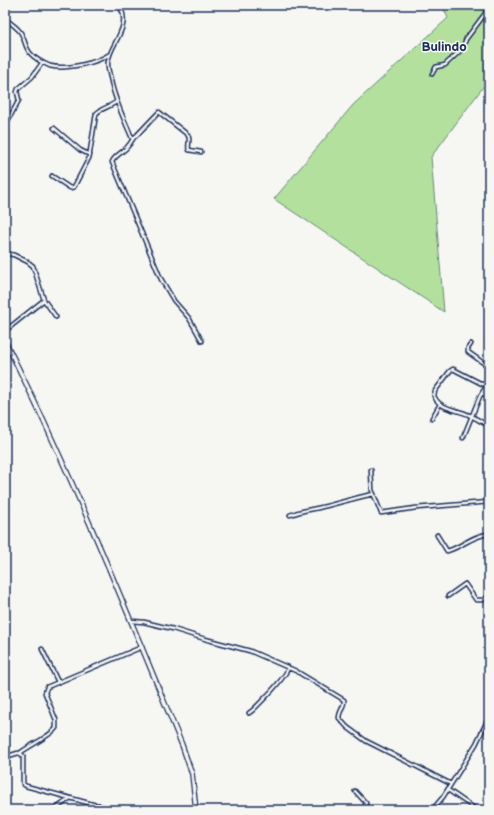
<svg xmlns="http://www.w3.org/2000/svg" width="494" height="815" font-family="'Balsamiq Sans',sans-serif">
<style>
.green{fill:#b4e09e;stroke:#68887e}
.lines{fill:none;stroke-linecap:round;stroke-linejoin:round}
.street-casing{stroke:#1b2f5e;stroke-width:5.5}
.secondary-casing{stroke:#1b2f5e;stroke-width:6}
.street{stroke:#f6f6f2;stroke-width:2.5}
.secondary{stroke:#f6f6f2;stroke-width:3.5}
.labels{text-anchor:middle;stroke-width:3;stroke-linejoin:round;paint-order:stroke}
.quarter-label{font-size:13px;font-weight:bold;fill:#1b2f5e;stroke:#f6f6f2}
</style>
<rect width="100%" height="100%" fill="#f6f6f2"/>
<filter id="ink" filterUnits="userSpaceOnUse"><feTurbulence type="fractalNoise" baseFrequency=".025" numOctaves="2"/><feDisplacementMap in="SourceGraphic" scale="8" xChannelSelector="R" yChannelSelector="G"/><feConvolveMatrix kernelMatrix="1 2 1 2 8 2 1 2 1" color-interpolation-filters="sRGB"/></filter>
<g filter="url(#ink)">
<path class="green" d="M442,5H489V79L431,157L444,312L274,199L353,105L448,18Z"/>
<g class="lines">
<defs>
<path id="street" d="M119,5C133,27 110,43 108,62C107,69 110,75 111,81C115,101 124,119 132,138
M122,9L127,5
M5,19C11,23 17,27 21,33C25,40 25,47 30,53C35,59 43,63 50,66C66,70 97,63 110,54
M432,74L436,67L445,65L462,49L466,39L487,11L483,5
M5,126L19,100L17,92L18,89L32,77L42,63
M54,128L80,150L90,155
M201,152L189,150C187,145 191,141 188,135L159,112L137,135C132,138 132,142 128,146C124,152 115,155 112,162L161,279L174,301L189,318L202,341
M52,176L70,188L74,187L89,158L96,114C99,109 110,107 116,102
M5,253L14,255L28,262L33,266L44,300L56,317
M5,331L44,300
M471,344L468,348V352L489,367
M486,386L453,369L450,371L435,391L434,396C440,410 457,409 469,415C476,418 483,423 489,426
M482,393L489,382
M432,418L440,404
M463,438L480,396L482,393L489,398
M371,470L372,490L381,513L416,508L489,502
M290,515C299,511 308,510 318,508C336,504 354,498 374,494
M437,535L447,551C462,547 473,535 489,534
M448,596L465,584L476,600H483L489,596
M131,621L144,622L173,629L205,639L250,651L296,671L344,700C345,706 339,711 339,718L347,727L366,741L451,784
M42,649L58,682
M249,713L253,710C261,702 288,676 288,667
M20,753C29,746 52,735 56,728V720L45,693L47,687L142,647
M5,757L18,753L21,754L23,756V784L26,786L114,810
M448,790L477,810
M355,791L366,803L364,810
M54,810L69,799
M96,810L99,805
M432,810L443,797L476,744L489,717"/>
<path id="secondary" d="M5,341C71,472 126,609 182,745L192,774L196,810"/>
</defs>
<use href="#street" class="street-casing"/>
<use href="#secondary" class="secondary-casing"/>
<use href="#street" class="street"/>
<use href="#secondary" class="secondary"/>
</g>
</g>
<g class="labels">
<g class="quarter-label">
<text x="444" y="51">Bulindo</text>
</g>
</g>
<rect width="494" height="815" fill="none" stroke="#f6f6f2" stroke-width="20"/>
<rect x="10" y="10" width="474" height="795" fill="none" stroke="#1b2f5e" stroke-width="1.5" filter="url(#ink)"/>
</svg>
